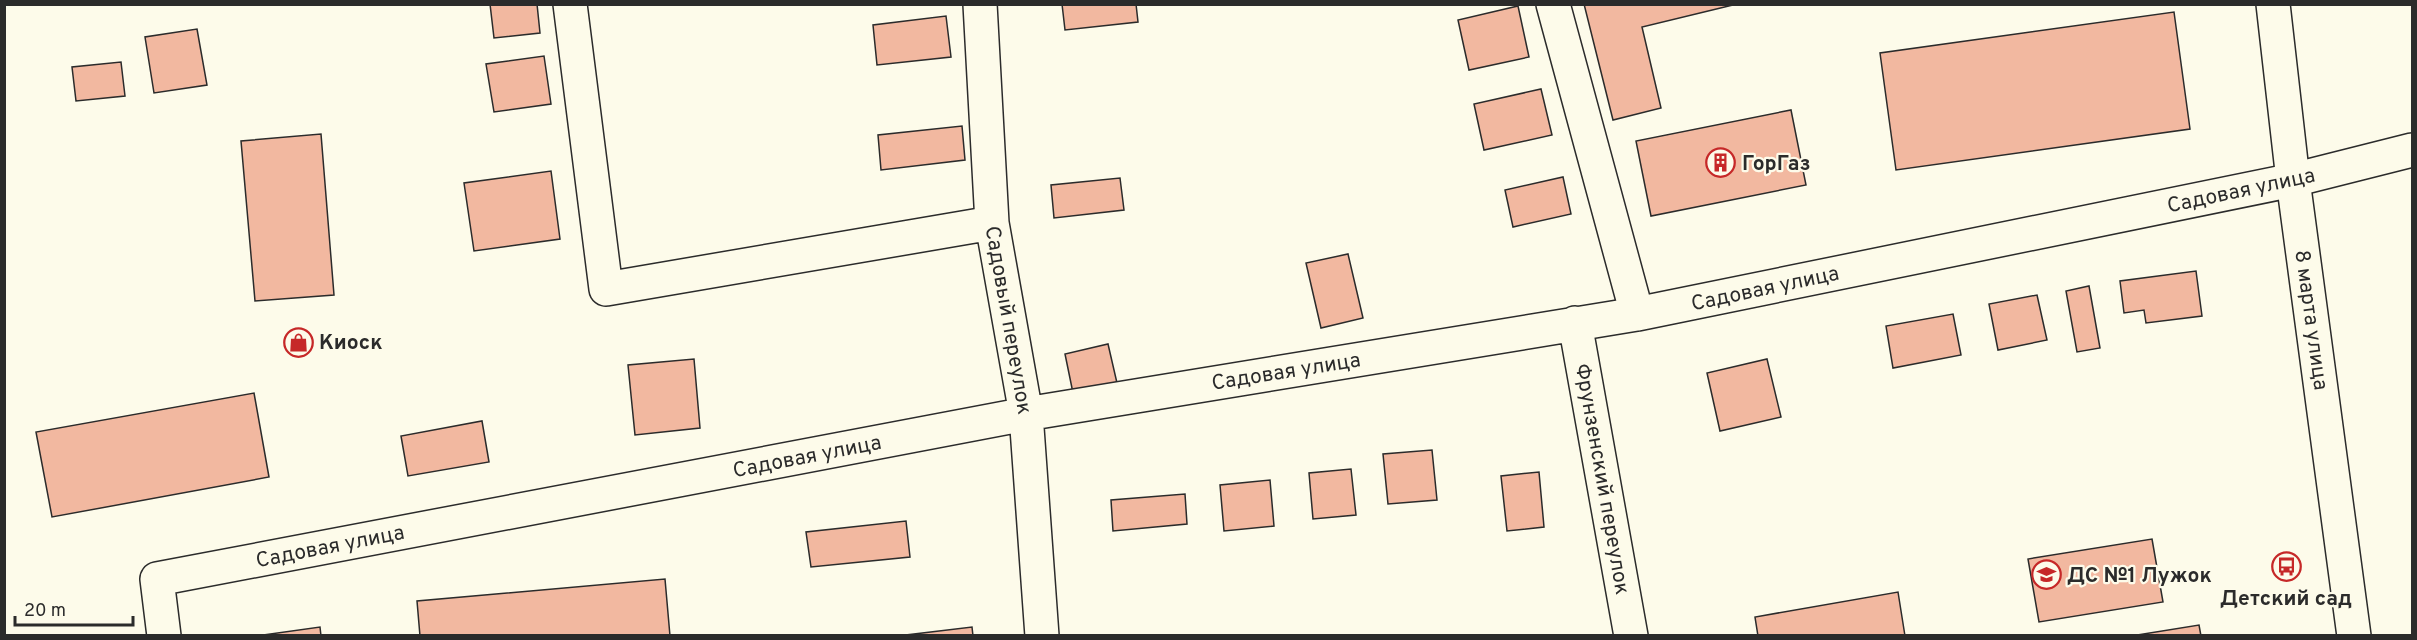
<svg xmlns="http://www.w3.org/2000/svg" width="2417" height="640" font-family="Overpass,sans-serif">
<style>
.building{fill:#f2b8a0;stroke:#2b2b2b;stroke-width:1.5}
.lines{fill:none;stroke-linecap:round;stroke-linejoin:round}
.street-casing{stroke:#2b2b2b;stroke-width:36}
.secondary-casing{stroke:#2b2b2b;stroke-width:36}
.street{stroke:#fdfbea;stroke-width:33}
.secondary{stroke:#fdfbea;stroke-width:33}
.labels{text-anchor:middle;stroke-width:4.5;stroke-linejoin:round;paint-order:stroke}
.poi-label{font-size:21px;font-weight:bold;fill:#2b2b2b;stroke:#fdfbea;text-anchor:start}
.street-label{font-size:21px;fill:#2b2b2b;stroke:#fdfbea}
</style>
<rect width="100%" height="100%" fill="#fdfbea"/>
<path class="building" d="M490,4H537L540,33L494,38Z
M1062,4H1136L1138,22L1065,30Z
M1584,4H1737L1642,27L1661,108L1613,120Z
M1518,6L1529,57L1469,70L1458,20Z
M2174,12L2190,129L1896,170L1880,53Z
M946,16L951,57L877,65L873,25Z
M197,29L207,85L154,93L145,37Z
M544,56L551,104L494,112L486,64Z
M121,62L125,96L76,101L72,67Z
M1541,89L1552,135L1484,150L1474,104Z
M1791,110L1806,185L1651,216L1636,141Z
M962,126L965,160L881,170L878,135Z
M321,134L334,295L255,301L241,141Z
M551,171L560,239L474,251L464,183Z
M1563,177L1571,214L1513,227L1505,190Z
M1120,178L1124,210L1054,218L1051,185Z
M1348,254L1363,318L1321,328L1306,263Z
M2196,271L2202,316L2146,323L2144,310L2124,313L2120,281Z
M2089,286L2100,348L2077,352L2066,291Z
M2037,295L2047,340L1998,350L1989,304Z
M1953,314L1961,355L1893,368L1886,326Z
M1108,344L1117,383L1073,393L1065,354Z
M694,359L700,428L635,435L628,365Z
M1767,359L1781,417L1720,431L1707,373Z
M254,393L269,477L52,517L36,432Z
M482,421L489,462L408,476L401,436Z
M1432,450L1437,500L1388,504L1383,454Z
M1351,469L1356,515L1313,519L1309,473Z
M1539,472L1544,527L1507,531L1501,476Z
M1270,480L1274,526L1224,531L1220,485Z
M1185,494L1187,524L1113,531L1111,500Z
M906,521L910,557L811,567L806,532Z
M2152,539L2163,602L2039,622L2028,559Z
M665,579L670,636H420L417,601Z
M1898,592L1905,636H1758L1755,617Z
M2199,625L2201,636H2131Z
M320,627L321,636H256Z
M972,627L973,636H906V635Z"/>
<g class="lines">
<defs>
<path id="street" d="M570,4L606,289L992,223
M980,4L992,223L1026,414L1042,636
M1553,4L1637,314
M1575,323L1631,636
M164,636L157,579L1026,414L1637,314L2293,180L2412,150"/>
<path id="secondary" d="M2273,4L2293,180L2354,636"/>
</defs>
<use href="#street" class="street-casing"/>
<use href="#secondary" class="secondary-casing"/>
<use href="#street" class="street"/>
<use href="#secondary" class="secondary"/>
</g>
<defs>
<symbol id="building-ring" viewBox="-11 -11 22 22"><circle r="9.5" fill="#fdfbea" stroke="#c62828" stroke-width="1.5"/><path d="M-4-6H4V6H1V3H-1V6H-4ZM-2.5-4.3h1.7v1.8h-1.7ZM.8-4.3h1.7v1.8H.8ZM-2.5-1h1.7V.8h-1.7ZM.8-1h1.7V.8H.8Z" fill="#c62828"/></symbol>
<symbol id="shop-ring" viewBox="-11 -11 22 22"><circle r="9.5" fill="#fdfbea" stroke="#c62828" stroke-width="1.5"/><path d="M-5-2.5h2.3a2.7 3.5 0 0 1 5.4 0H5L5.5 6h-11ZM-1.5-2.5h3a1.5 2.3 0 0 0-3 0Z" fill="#c62828"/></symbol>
<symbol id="bus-ring" viewBox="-11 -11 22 22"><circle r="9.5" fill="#fdfbea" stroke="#c62828" stroke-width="1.5"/><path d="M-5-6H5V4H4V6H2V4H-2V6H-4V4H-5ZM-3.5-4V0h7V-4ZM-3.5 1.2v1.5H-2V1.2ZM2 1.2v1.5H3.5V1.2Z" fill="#c62828"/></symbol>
<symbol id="school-ring" viewBox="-11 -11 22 22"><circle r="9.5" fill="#fdfbea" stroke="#c62828" stroke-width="1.5"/><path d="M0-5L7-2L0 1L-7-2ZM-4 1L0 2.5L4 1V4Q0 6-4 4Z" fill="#c62828"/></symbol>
</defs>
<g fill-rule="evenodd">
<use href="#building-ring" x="1704" y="146" width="33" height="33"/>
<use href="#shop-ring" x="282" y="326" width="33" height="33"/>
<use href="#bus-ring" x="2270" y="550" width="33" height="33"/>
<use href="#school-ring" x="2030" y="558" width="33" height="33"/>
</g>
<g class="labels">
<g class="poi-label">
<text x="1742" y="170">ГорГаз</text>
<text x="319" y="349">Киоск</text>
<text x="2067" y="582">ДС №1 Лужок</text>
<text x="2286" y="605" text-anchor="middle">Детский сад</text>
</g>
<g class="street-label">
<text transform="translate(2241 190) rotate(-12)" y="7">Садовая улица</text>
<text transform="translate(1765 288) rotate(-12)" y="7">Садовая улица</text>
<text transform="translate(1009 320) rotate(80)" y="7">Садовый переулок</text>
<text transform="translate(2312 320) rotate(82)" y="7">8 марта улица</text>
<text transform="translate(1286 371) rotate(-9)" y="7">Садовая улица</text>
<text transform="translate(807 456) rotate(-11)" y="7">Садовая улица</text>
<text transform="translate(1603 479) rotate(80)" y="7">Фрунзенский переулок</text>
<text transform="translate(330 546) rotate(-11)" y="7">Садовая улица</text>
</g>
</g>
<rect width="2417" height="640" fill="none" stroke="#2b2b2b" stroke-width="12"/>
<path d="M15 616v9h118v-9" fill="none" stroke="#2b2b2b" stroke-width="3"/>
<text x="24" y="616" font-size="18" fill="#2b2b2b" stroke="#fdfbea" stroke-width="4.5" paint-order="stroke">20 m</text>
</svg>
